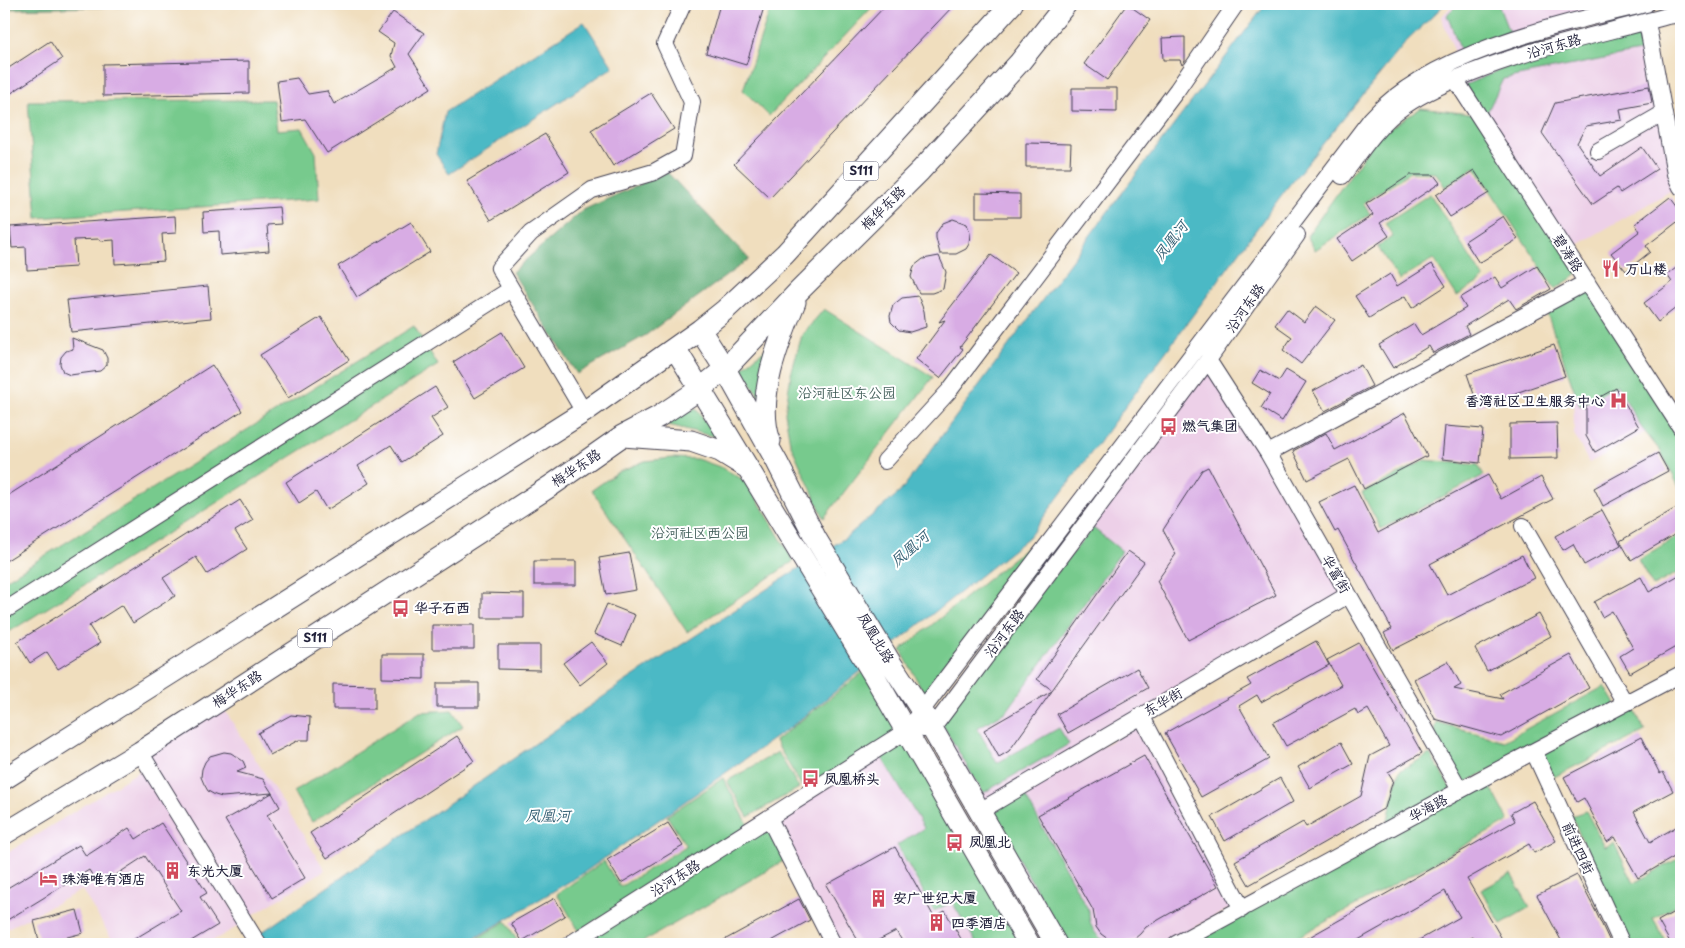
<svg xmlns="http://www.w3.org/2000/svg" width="1685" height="948" font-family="'Playpen Sans','LXGW WenKai TC',sans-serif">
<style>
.built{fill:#edd0e8}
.green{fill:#77ca8d;stroke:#4c7664}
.forest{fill:#61ae78;stroke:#42685a}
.water{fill:#4bb9c5;stroke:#366e80}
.building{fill:#d8ace4}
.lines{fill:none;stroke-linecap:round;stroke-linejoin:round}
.minor-casing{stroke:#413e4f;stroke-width:18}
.major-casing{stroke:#413e4f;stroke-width:23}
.minor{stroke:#fff;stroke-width:16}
.major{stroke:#fff;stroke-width:21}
.labels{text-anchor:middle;stroke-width:4;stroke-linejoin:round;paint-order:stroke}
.shield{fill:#fff;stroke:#646476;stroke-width:1}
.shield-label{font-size:12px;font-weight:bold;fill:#22223b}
.street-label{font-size:14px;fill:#22223b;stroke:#fff}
.poi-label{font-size:14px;font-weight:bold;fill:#22223b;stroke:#fff;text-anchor:start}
.park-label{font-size:14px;fill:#405d58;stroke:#fff}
.water-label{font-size:15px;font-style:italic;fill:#325e72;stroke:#fff}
</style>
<rect width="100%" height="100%" fill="#fff"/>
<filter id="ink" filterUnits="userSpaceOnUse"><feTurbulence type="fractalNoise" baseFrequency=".02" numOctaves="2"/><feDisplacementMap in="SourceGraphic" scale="10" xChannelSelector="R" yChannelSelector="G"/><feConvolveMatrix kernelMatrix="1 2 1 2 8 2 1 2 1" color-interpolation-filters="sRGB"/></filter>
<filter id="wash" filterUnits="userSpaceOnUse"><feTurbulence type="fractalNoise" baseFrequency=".0096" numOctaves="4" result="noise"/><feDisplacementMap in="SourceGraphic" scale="20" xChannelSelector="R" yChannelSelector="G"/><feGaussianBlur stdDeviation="1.12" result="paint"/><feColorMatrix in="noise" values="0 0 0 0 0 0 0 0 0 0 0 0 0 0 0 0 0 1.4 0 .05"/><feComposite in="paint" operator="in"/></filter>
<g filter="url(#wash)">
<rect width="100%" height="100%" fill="#f0debe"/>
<path class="built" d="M1454,4H1644L1463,73L1441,17Z
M1644,12L1674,174L1679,186L1569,250L1461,83L1559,41Z
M1633,352L1674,417L1589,463L1574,434L1573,385Z
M1208,360L1348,595L980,810L932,729Z
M219,701L325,870L245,920L140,752Z
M1140,724L1234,906L1164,944H1065L988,813Z
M906,733L1029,944H835L772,819Z
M146,767L242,924L207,944H115L82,890L4,930V855Z"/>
<path class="green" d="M772,4H875L769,116L743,90Z
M1458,4H1498L1517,53L1469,72L1447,15Z
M1643,15L1649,50L1503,79L1485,117L1465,85L1559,45Z
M273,100L277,130L302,128L316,153L319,199L37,218L28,101Z
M1421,108L1477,115L1578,274L1555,289L1475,167L1445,187L1436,173L1410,172L1363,203L1370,214L1315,250L1307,236L1378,136Z
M1430,194L1484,279L1457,296L1433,259L1399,280L1377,246L1393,237L1385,223Z
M1586,285L1681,433V491L1661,452L1641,427L1617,385L1580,406L1545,308Z
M824,309L933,377L824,518L790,443L785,413L791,374L802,335Z
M414,326L438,365L4,635V581Z
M769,346L766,407L742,368Z
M695,408L720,438L665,424Z
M672,458L697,459L723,468L747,482L794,561L687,632L592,490L618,472L645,461Z
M1425,460L1478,465L1484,475L1381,529L1362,493Z
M1093,528L1122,551L1007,711L977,728L997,763L1059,728L1069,744L983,793L938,717Z
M1681,534V571L1653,586L1638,560Z
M1042,535L1055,545L929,703L901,650Z
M867,669L902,730L804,790L775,741Z
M1605,686L1616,704L1461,785L1433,735L1436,722L1504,741Z
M1633,707L1645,731L1554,777L1542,754Z
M452,710L463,726L312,822L293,792L420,712Z
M906,737L1026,944H977L952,902L934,911L897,845L924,828L879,753Z
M778,752L799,788L748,817L727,781Z
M1430,754L1451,789L1387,824L1399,771Z
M723,778L749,826L579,931L557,894L604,861L620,887L686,846L667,816Z
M1488,782L1509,821L1285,944H1186Z
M1024,794L1089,911C1089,929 1098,941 1115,944H1068L992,813Z
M1586,811L1605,847L1614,843L1634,883L1681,857V902L1653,919L1667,944H1631L1571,816Z
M769,822L785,860L639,944H580Z
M1511,874L1530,907L1501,924L1481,890Z
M506,921L519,944H468Z"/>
<path class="forest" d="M4,4H254L4,9Z
M667,172L749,259L646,335L577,374L512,272L583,210Z"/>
<path class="water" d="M1266,4H1445L1407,41L1286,189L1029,537L792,726L582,874L465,944H245L623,683L845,538L900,492L1109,210Z
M584,22L613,67L449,174L436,154L445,112Z"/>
<g id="blocks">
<path class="building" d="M720,4H765L746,65L706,53Z
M887,4H955L770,198L734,164Z
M1127,4L1150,20L1107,80L1084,64Z
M393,12L424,33L409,54L431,88L327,153L305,119L282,122L277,81L297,78L308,94L327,91L334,104L397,67L391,56L394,43L378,32Z
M1185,37V61L1182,65L1180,60H1163L1162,38Z
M50,41L62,59L4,98V71Z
M249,61V93L103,96V64Z
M1649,86L1652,103L1620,109L1622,120L1586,126L1577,143L1600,176L1642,147L1657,169L1620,193L1617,188L1593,204L1542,133L1555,103Z
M1072,88H1117V112L1072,111Z
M651,93L674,129L613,166L591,130Z
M545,134L569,172L491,220L467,181Z
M1026,143L1071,144L1070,167H1026Z
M1474,170L1489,193L1450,217L1436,195Z
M1410,175H1434L1440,183L1380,223L1389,236L1352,261L1337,239L1373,215L1366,204Z
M976,193L1020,194V217H976Z
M1670,197L1681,212V219L1646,246L1650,252L1626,271L1611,253L1640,231L1635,224Z
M279,207L281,224L267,225L269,251L220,255L219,231L204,232L203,212Z
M175,216L176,233L162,234L164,261L115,264L114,240L100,241L99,239L74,240L76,267L27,270L26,247L12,248L10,227Z
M1503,216L1518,239L1479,263L1465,241Z
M953,219L967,224L970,233L969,244L966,249L956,254H940L936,238V233L943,223Z
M411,222L430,252L357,297L338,266Z
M991,255L1016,273L960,347L963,349L940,378L916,359L945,320L939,322Z
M939,256L946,272L943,289L932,293H919L911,277L914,266L923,259Z
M1432,264L1446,286L1412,308L1405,296L1369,318L1355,296L1390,274L1397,286Z
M1681,264V304L1658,322L1644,303L1672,282L1667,275Z
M1537,266L1551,289L1516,309L1509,299L1465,326L1469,334L1433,353L1429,346L1393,368L1379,345L1414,324L1421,335L1466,308L1460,298L1495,277L1502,288Z
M208,286L211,318L71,332L67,300Z
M918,296L924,311L926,327L910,332L899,330L891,322L890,316L893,305L902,298Z
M1316,306L1335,320L1301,364L1283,350L1292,337L1275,325L1287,309L1304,322Z
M321,317L349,360L288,398L260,355Z
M502,332L524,368L475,398L453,362Z
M72,338L103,350L107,358V365L100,371L70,375L63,372L60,364L61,357L66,351L73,349Z
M1554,345L1565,376L1478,406L1467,374Z
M212,365L242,411L4,562V498Z
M1361,365L1372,386L1325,411L1313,391Z
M1260,370L1279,381L1286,370L1306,382L1282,421L1261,408L1270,394L1252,383Z
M435,387L448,407L431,418L443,436L402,462L391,445L358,466L369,483L327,510L316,492L299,503L286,482Z
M1616,388L1639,427L1595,452L1586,436V405Z
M1405,413L1427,456L1364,489L1349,459L1307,480L1293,451L1326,433L1335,450Z
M1557,423L1558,458L1510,459V424Z
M1445,426L1483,429L1480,463L1442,459Z
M1658,453L1668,471L1603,506L1594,488Z
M1208,467L1276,595L1188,640L1157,581L1176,554L1163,530L1202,470Z
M1488,475L1501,499L1541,477L1553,499L1430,564L1447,595L1522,555L1534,578L1393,650L1384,633L1392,629L1338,530L1335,532L1319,502L1354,485L1378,533Z
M240,500L253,520L235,531L247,549L207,574L196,557L163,578L175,596L133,623L122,605L89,626L100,643L58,669L47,652L30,663L17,642Z
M1681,505V531L1631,560L1620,541Z
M1602,510L1621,545L1584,565L1573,544L1563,550L1555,536Z
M1128,551L1144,562L1052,690L1037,679Z
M629,553L636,590L606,595L599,558Z
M534,561H576V585H534Z
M1681,574V644L1630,673L1620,656L1633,648L1612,611L1602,617L1594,602L1641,577L1649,592Z
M482,593L524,594V618H482Z
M607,604L635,615L622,646L594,634Z
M1539,614L1551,636L1487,671L1475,648Z
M432,625H474V649H432Z
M1316,641L1329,665L1261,702L1257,695L1239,706L1269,759L1201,797L1165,733L1251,685L1247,679Z
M591,642L608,663L580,685L563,663Z
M1359,643L1422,753L1388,772L1393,780L1385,808L1249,885L1235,861L1303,822L1306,827L1361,796L1370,756L1389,746L1368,709L1358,715L1355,709L1286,746L1273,723L1341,685L1327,660Z
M498,645H540V670L498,669Z
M382,654H424V679L382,678Z
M1571,655L1589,688L1501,737L1435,719L1414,679L1448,661L1461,685L1454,689L1503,699L1500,694Z
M1137,668L1148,688L1068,733L1057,714Z
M437,683H479V707H437Z
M333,684L375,685V709H333Z
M1052,691L1009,751L999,757L984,730Z
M291,715L310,717L309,740H299L270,755L258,733Z
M457,736L474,761L327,858L310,833Z
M1641,737L1660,774L1663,772L1673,791L1634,812L1650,842L1681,824V853L1638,878L1615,837L1607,842L1584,798L1577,802L1564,777Z
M1341,742L1353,764L1310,788L1298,767Z
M224,752L231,753L243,761L246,768L237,772L263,779L272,793L222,797L215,795L208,791L204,784L201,777L202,769L205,762L210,756Z
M1144,756L1218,886L1146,927L1140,934L1134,939L1125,942H1116L1108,939L1101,934L1096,927L1093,910L1038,815Z
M1280,778L1293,802L1225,841L1212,817Z
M272,793L280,807L267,815L305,878L272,898L225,820Z
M1533,801L1556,841L1534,853L1529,844L1467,879L1505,944H1476L1472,937L1458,944H1412L1460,917L1445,891L1351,944H1297L1515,821L1511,813Z
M161,823L207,893L200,897L218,925L186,944H126L181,911L145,856L99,886L89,870L4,922V890L79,845L86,856L129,828L136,839Z
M668,823L683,846L621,883L607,860Z
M895,847L934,917L945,911L964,944H904L896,931L871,944H860L826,885Z
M1577,875L1596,912L1611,944H1563L1537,895Z
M555,898L565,916L522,941L511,923Z
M799,899L810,920L766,944H717Z
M1681,908V938L1671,944L1658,921Z
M77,910L83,933L40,944L34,921Z"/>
</g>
</g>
<g filter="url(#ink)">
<use href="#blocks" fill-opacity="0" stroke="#413e4f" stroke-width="1"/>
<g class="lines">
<defs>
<path id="minor" d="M1647,22L1675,174L1681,187
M1455,79L1681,428
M1598,151L1664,113
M1342,176C1359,154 1375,129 1396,112C1419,94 1447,82 1473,72C1536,47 1602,34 1667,16L1681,14
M1208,360L1268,453L1460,790
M584,412L499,268L531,233L592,190L654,172L683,156L692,102L665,44L683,4
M1268,453L1587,282
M885,461L949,391L1177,90L1236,4
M1523,526L1625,703
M4,611L511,289
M1141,715L1242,909
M923,729H932L1208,360L1297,235
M140,752L258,944
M1534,752L1622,944
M980,811L1348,595
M769,818L833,944
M570,944L906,731L1371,119C1431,52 1560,24 1646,4
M1176,944L1479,780L1681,674"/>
<path id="major" d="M700,330L725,369L777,462L816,539L890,662L922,711L1056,944
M675,348L872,672L1029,944
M623,436L691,441L720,451L746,467
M770,441C755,399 779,341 795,302
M4,779L584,412L700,330L725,310L785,254L1012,4
M4,834L140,752L552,485L622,436L658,417L700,389L725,369L799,291L920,171L1020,62L1066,4"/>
</defs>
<use href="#minor" class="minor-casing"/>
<use href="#major" class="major-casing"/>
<use href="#minor" class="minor"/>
<use href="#major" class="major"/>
</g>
</g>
<defs>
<symbol id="restaurant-bare" viewBox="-9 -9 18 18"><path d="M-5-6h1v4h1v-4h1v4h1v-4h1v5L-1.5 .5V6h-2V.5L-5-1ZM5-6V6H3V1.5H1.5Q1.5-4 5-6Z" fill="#d1495b" stroke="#fff" stroke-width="2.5" paint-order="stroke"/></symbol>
<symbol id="hospital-bare" viewBox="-9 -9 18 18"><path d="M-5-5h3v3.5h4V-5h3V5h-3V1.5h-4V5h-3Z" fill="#d1495b" stroke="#fff" stroke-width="2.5" paint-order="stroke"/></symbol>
<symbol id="bus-bare" viewBox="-9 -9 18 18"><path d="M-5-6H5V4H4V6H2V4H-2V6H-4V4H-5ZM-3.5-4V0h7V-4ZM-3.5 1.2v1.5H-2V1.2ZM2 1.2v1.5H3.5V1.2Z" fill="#d1495b" stroke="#fff" stroke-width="2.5" paint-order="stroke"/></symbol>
<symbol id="building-bare" viewBox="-9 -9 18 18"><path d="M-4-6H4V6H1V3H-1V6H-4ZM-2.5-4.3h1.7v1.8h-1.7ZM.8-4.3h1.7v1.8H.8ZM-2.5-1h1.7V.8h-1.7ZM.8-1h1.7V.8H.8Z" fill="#d1495b" stroke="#fff" stroke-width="2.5" paint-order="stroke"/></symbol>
<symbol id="hotel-bare" viewBox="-9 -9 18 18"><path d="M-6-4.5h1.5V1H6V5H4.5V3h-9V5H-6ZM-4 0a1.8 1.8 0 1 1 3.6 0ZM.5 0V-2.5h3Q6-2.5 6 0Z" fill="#d1495b" stroke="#fff" stroke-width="2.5" paint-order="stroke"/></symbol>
</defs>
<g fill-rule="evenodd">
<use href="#restaurant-bare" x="1598" y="256" width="25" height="25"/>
<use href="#hospital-bare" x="1606" y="388" width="25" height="25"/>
<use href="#bus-bare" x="1156" y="414" width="25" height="25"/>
<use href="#bus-bare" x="388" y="596" width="25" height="25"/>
<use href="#bus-bare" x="798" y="766" width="25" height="25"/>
<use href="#bus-bare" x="942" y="830" width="25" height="25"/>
<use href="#building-bare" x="160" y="858" width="25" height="25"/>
<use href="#hotel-bare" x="36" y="866" width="25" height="25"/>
<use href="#building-bare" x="866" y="886" width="25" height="25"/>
<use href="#building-bare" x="924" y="910" width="25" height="25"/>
</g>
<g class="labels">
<g class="shield">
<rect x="843.5" y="161.5" width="35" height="19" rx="4"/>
<rect x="297.5" y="628.5" width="35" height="19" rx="4"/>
</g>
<g class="shield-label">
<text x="861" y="175">S111</text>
<text x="315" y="642">S111</text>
</g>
<g class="street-label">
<text transform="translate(1554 46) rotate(-16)" y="5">沿河东路</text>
<text transform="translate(883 208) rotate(-45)" y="5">梅华东路</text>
<text transform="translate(1568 253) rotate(57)" y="5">碧涛路</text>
<text transform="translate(1245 308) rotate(-55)" y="5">沿河东路</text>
<text transform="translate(576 468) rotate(-34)" y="5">梅华东路</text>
<text transform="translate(1336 574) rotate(60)" y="5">华富街</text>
<text transform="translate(1004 633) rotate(-53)" y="5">沿河东路</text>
<text transform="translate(876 638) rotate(59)" y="5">凤凰北路</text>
<text transform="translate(237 689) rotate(-33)" y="5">梅华东路</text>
<text transform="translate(1163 702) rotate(-30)" y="5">东华街</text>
<text transform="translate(1428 808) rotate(-29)" y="5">华海路</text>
<text transform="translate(1578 848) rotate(65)" y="5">前进四街</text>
<text transform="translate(675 878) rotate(-32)" y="5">沿河东路</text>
</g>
<g class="poi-label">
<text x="1625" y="274">万山楼</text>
<text x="1605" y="406" text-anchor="end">香湾社区卫生服务中心</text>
<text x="1182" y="431">燃气集团</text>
<text x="414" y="613">华子石西</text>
<text x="824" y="784">凤凰桥头</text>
<text x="969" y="847">凤凰北</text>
<text x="187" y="876">东光大厦</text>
<text x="62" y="884">珠海唯有酒店</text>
<text x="893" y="903">安广世纪大厦</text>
<text x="951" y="928">四季酒店</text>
</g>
<g class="park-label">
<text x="847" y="398">沿河社区东公园</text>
<text x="700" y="538">沿河社区西公园</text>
</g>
<g class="water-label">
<text transform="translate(1171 241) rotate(-52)" y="5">凤凰河</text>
<text transform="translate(910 549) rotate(-41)" y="5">凤凰河</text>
<text x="548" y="821">凤凰河</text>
</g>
</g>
<rect width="1685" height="948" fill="none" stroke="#fff" stroke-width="20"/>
</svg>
